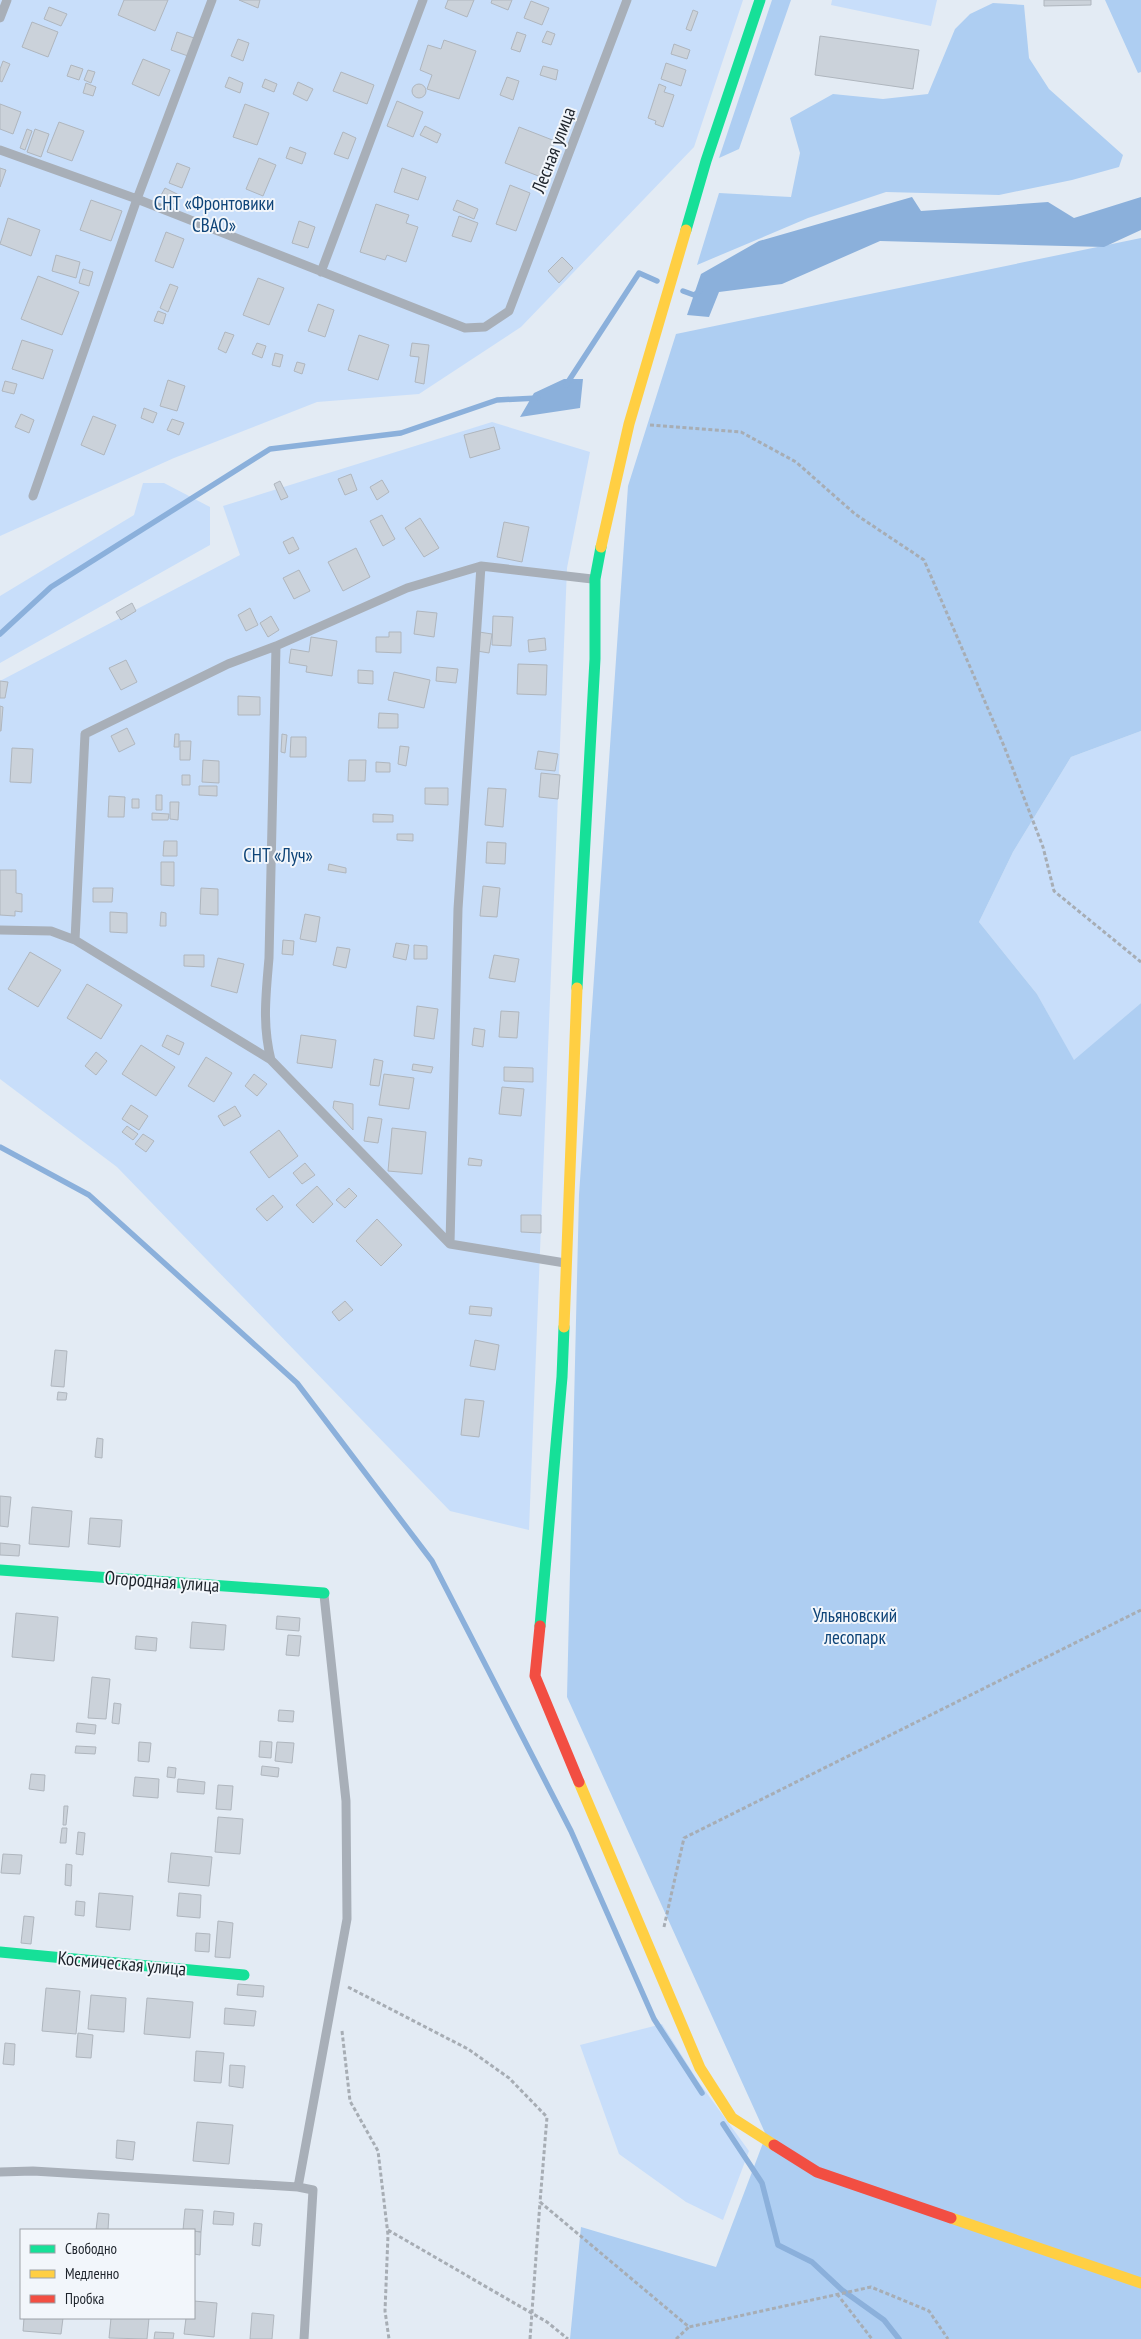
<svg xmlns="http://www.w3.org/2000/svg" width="1141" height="2339" font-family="'PT Sans Narrow',sans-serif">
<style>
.green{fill:#c8defa}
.forest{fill:#aecef2}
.water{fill:#8bb0db}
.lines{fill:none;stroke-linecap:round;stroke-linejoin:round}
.stream{stroke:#8bb0db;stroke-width:5.5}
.building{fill:#cbd2da;stroke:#afb6be}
.path{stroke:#a7adb4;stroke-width:3;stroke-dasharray:4 2.5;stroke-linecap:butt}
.lane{stroke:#a8afb8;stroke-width:9}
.fast{stroke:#16e098;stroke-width:11}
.slow{stroke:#ffcf43;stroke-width:11}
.jam{stroke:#f24e42;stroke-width:11}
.labels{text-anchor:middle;stroke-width:4;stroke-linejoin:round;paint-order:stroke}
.street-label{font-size:19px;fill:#1d232b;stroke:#f2f6fb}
.park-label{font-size:19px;fill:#0e4478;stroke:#f2f6fb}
</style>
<rect width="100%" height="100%" fill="#e3ebf4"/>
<path class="green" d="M0,0H743L694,147L521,327L419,394L317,402L174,458L0,536Z
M832,0H937L931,26L831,5Z
M492,422L590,452L567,568L529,1530L450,1511L117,1167L0,1079V681L240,555L223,506Z
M143,483H164L210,507V545L0,663V596L134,515Z
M1141,731V1003L1074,1061L1037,994L979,922L1013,852L1071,757Z
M662,2024L698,2081L749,2151L723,2220L686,2202L619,2154L580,2045Z"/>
<path class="forest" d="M772,0H791L739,149L719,158Z
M1105,0H1141V72L1138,73Z
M993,3L1024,5L1029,58L1049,89L1123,155L1119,167L1072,180L999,195L886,192L808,218L697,265L719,193L791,197L800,153L790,118L833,94L883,99L928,94L955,29L970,14Z
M1141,238V731L1071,757L1013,852L979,922L1037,994L1074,1060L1141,1003V2339H570L581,2227L716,2267L766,2135L567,1697L579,1195L628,486L676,334Z"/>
<path class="water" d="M912,197L921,211L1048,202L1074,218L1141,197V230L1104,247L880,241L782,284L719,292L709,317L687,315L701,274L759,241Z
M564,379H583L580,408L520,417L534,393Z"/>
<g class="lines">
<path class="stream" d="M683,291L694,295L700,291
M566,385L639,273L657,281
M0,634L51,587L270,449L401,433L497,400L538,398
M0,1147L89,1195L297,1383L432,1561L571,1831L654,2019L702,2093
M723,2124L762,2183L778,2245L812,2262L842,2290L884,2320L899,2339"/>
</g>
<path class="building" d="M124,0H168L155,31L118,15Z
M239,0H260L258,8Z
M448,0H474L467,17L445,8Z
M492,0H512L508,10L491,3Z
M1044,0H1091V5L1044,6Z
M531,1L549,8L542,25L524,18Z
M49,7L67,14L61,26L44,19Z
M693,10L698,12L691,31L686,29Z
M32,22L58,32L48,57L22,47Z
M547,31L555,34L551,45L542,42Z
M177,32L194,38L188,56L171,50Z
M517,32L526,35L520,52L511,49Z
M820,36L919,50L913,89L815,75Z
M238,39L249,43L243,61L231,56Z
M444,40L476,51L459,99L427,89L432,75L420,70L428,45L441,49Z
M674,44L690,50L687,59L671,54Z
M143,59L170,70L159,96L132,84Z
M3,61L10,64L2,82L0,81V69Z
M666,63L686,70L681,86L661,79Z
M71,65L83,69L79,80L67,76Z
M543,66L558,70L556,80L540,75Z
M88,70L95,72L91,83L84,80Z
M341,72L374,85L367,104L333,91Z
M229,77L243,83L240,93L225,87Z
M507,77L519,81L513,100L500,95Z
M265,79L277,84L274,92L262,87Z
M298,82L313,89L307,101L293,94Z
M86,83L96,87L93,96L83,93Z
M412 91a7 7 0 1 1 14 0a7 7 0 1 1-14 0Z
M659,84L666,87L664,92L674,95L663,127L655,124L656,121L648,118Z
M397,101L423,112L413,137L387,126Z
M0,104L21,112L13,134L0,129Z
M245,104L269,113L257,145L233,137Z
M59,122L84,131L72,161L47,152Z
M425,126L441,134L437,143L420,135Z
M519,127L555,141L541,177L505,163Z
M27,129L32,131L25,150L20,148Z
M35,129L49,134L41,157L27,152Z
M343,132L356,138L348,159L334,154Z
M290,147L306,153L302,164L286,158Z
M259,158L276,165L263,196L246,189Z
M177,163L190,168L182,188L169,183Z
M0,168L6,170L0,187Z
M402,168L426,177L418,200L394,192Z
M510,185L530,193L516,231L496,224Z
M165,188L181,196L177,205L160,197Z
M91,200L122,211L111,241L80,230Z
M457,200L478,209L474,219L453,210Z
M376,204L409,215L406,223L418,227L406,262L387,255L385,260L360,252Z
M459,216L478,223L471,242L452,236Z
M8,218L40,230L31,256L0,244Z
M299,221L315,227L308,248L292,243Z
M166,232L184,239L173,268L155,261Z
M56,255L80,262L76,278L52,271Z
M562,257L573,268L559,283L548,271Z
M83,269L93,272L89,286L79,283Z
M38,276L79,292L62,335L21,319Z
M258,278L284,288L269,325L243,315Z
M170,284L178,287L168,312L160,308Z
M318,304L334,310L325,337L308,331Z
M158,311L166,314L163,324L154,321Z
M225,332L234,335L226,353L218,349Z
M359,335L389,345L378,380L348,370Z
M22,340L53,350L43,379L12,369Z
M257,343L266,346L262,358L252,354Z
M412,343L429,345L424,384L415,382L419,357L410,356Z
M275,353L283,355L280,367L272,365Z
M297,362L305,364L302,374L294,371Z
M168,380L185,386L177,411L160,406Z
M5,381L17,384L14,394L2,391Z
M144,408L157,413L153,423L141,418Z
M21,414L34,420L29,433L15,427Z
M93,416L116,425L104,455L81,445Z
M172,419L184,423L179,435L167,430Z
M494,427L500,449L470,458L464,435Z
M351,474L357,490L345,495L338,479Z
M382,480L389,492L377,500L370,487Z
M280,481L288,497L281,500L274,484Z
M382,515L395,539L383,546L370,521Z
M420,518L439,548L424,557L405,528Z
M504,522L529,527L522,562L497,557Z
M293,537L299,549L289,554L283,542Z
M356,548L370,577L343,591L328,562Z
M299,570L310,591L294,599L283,578Z
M132,603L136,611L121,620L116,612Z
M250,608L258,625L246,631L238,615Z
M417,611L437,613L434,637L414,634Z
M271,616L279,630L268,637L260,623Z
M493,616L513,617L511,646L492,645Z
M389,632H401V653L376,652V637H389Z
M479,632L492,634L489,653L477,651Z
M311,637L337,641L332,676L306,672L307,666L289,663L291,649L309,652Z
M545,638L546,650L529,652L528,640Z
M126,660L137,682L121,690L109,668Z
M518,664L547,665L546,695L517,694Z
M437,667L458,669L456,683L436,681Z
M358,670L373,671V684L358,683Z
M394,672L430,680L424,708L388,700Z
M0,681L8,682L5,698H0Z
M238,696L260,697V715H238Z
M0,706L3,707L1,731H0Z
M379,713L398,714V728H378Z
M127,728L135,744L119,752L111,736Z
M175,734H179V747H174Z
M282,734L287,735L285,753L281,752Z
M291,737H306V757H290Z
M180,741H191L190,760H180Z
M400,746L409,747L406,766L398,764Z
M12,748L33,749L31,783L10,782Z
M538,751L558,754L555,771L535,769Z
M203,760L219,761V783L202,782Z
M349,760H366L365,781H348Z
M376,762L390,763V772H376Z
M541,773L560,775L558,799L539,797Z
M182,775H190V785H182Z
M199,786H217V796L199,795Z
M425,788H448V805L425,804Z
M488,788L506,789L503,827L485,825Z
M156,795H162V810H156Z
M109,796L125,797L124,817H108Z
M132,799H139V808H132Z
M170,802H179L178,820L170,819Z
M152,813L169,814L168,820H152Z
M373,814L393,815V822H373Z
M397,834H413V841L397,840Z
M164,841H177V856H163Z
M487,842L506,843L505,864L486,863Z
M161,862H174V886L161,885Z
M329,864L346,868V873L328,870Z
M0,870H16V893L22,894V912L15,911V916L0,915Z
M483,886L500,888L497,917L480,916Z
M93,888H113L112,902H93Z
M201,888L218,889V915L200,914Z
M110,912L127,913V933L110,932Z
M161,912L166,913V926H160Z
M305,914L320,917L316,942L300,939Z
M283,940L294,941L293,955L282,954Z
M396,943L409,945L406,960L393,957Z
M414,945L427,946V959H414Z
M337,947L350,949L346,968L333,965Z
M30,952L61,970L38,1007L8,989Z
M184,955H204V967L184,966Z
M494,955L519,959L515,982L489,978Z
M218,958L244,964L237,993L211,986Z
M87,984L122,1005L101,1039L67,1018Z
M417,1006L438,1009L434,1039L414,1036Z
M501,1011L519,1012L517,1038L499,1037Z
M474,1028L485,1030L483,1047L472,1045Z
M167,1035L184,1043L179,1055L162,1046Z
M301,1035L336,1040L332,1068L297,1063Z
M141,1045L175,1067L156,1096L122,1074Z
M96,1052L107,1061L96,1075L85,1066Z
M206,1057L232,1073L214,1102L188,1086Z
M374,1059L383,1061L379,1086L370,1085Z
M413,1064L433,1067L431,1073L412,1070Z
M504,1067L533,1068V1082L504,1081Z
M254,1074L267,1084L257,1096L245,1086Z
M384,1074L414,1078L409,1109L379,1105Z
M502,1087L524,1089L521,1116L499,1114Z
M334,1101L353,1104V1130L333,1108Z
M131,1105L148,1116L139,1130L122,1119Z
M235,1106L241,1116L224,1126L218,1116Z
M368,1117L382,1119L378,1143L364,1141Z
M127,1126L138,1134L133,1140L122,1132Z
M392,1128L426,1132L422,1174L388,1171Z
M279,1130L298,1156L269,1178L250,1152Z
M143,1134L154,1141L146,1152L135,1144Z
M469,1158L482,1160L481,1166L468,1165Z
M305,1163L315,1175L302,1184L293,1173Z
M317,1186L333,1204L313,1223L296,1205Z
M349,1188L357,1196L345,1208L336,1200Z
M273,1195L283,1207L267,1221L256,1209Z
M521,1215H541V1233L521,1232Z
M377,1219L402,1245L381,1266L356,1241Z
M345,1301L353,1310L339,1321L332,1312Z
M470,1306L492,1308L491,1316L469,1314Z
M475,1340L499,1345L495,1370L470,1366Z
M55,1350L67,1351L64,1387L51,1386Z
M58,1392L67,1393L66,1400H57Z
M465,1399L484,1401L479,1437L461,1435Z
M97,1438L103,1439L102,1458L95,1457Z
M0,1496L11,1497L8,1527L0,1526Z
M32,1507L72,1511L69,1547L29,1544Z
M90,1518L122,1520L120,1547L88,1544Z
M0,1543L20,1545L19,1556L0,1555Z
M16,1613L58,1617L54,1661L12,1657Z
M277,1616L300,1618L299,1631L276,1629Z
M192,1622L226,1625L224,1650L190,1648Z
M288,1635L301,1636L299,1656L286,1655Z
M136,1636L157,1638L156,1651L135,1649Z
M92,1677L110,1679L106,1719L88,1718Z
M114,1703L121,1704L119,1724L112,1723Z
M279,1710L294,1711L293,1722L278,1721Z
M77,1723L96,1725L95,1734L76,1732Z
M260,1741L272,1742L271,1758L259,1757Z
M139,1742L151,1743L149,1762L138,1761Z
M277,1742L294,1743L292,1763L275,1761Z
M76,1746L96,1747L95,1754L75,1753Z
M262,1766L279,1768L278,1777L261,1775Z
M168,1767L176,1768L175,1778L167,1777Z
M31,1774L45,1775L44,1791L29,1789Z
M135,1777L159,1779L158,1798L133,1796Z
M178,1779L205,1782L204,1794L177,1792Z
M218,1785L233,1786L231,1810L216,1809Z
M64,1806H68L66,1825H63Z
M218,1817L243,1819L240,1854L215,1852Z
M62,1828H67L66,1843H60Z
M78,1832L85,1833L83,1855L76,1854Z
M171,1853L212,1857L209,1886L168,1882Z
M3,1854L22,1855L20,1874L1,1873Z
M66,1864L72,1865L71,1886L65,1885Z
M99,1893L133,1896L130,1930L96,1927Z
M179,1893L201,1895L200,1918L177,1916Z
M76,1901L85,1902L84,1916L75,1915Z
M24,1916L34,1917L31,1944L21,1943Z
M218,1921L233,1923L230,1958L215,1957Z
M196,1933L210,1934L209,1952L195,1951Z
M238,1984L264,1986L263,1997L237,1995Z
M46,1988L80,1991L76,2034L42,2031Z
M91,1995L126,1998L124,2032L88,2029Z
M147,1998L193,2002L190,2038L144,2034Z
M225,2008L256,2011L254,2026L224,2024Z
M78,2033L93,2035L91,2058L76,2057Z
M5,2043L15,2044L14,2065L3,2064Z
M196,2051L224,2053L221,2083L194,2081Z
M230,2065L245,2066L243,2088L229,2086Z
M197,2122L233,2125L229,2164L193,2161Z
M117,2140L135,2142L133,2160L116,2158Z
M185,2209L203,2210L201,2232L183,2230Z
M214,2211L234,2213L233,2225L213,2224Z
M98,2213L109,2214L108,2230H96Z
M254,2223L262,2224L260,2246L252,2245Z
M194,2231L201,2232L200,2255L194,2254Z
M194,2301L217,2303L214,2337L184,2334L186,2318H194Z
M252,2313L274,2315L272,2339H250Z
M24,2318H63L61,2334L23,2331Z
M111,2318H149L147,2339L109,2338Z
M155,2332L174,2333L173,2339H154Z"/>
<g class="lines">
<path class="path" d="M650,425L741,432L796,462L855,514L924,560L1004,746L1043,847L1054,891L1141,962
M664,1927L684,1838L1141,1610
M348,1987L468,2049L509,2078L547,2117L540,2202L689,2327L871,2287L929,2311L948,2339
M342,2031L350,2101L378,2151L388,2235L385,2311L389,2339
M388,2230L547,2322L568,2339
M837,2294L872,2339
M530,2339L540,2202
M676,2339L689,2327"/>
<path class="lane" d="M0,18L7,0
M0,150L137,199L465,328L485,327L509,311L627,0
M321,272L423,0
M33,496L137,199L212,0
M0,930L51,931L75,940
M271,1060C262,1024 266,994 269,958L276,646
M450,1244L458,909L481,566
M565,1263L450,1244L271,1060L75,940L85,734L228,664L276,646L407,588L481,566L592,579
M0,2172L33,2171L298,2187L313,2190L304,2339
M298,2187L347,1919L346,1801L324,1595"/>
<path class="fast" d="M686,230L706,161L760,0
M577,988L595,659V579L601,547
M0,1570L324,1593
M540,1626L562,1377L564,1327
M0,1952L244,1975"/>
<path class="slow" d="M601,547L629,424L686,230
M564,1327L577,988
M579,1782L700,2068L732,2118L774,2145
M951,2218L1141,2283"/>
<path class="jam" d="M540,1626L535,1676L579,1782
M774,2145L817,2172L951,2218"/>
</g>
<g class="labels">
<g class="street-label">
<text transform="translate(553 150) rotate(-69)" y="7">Лесная улица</text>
<text transform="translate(162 1581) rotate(4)" y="7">Огородная улица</text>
<text transform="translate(122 1963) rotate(5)" y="7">Космическая улица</text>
</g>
<g class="park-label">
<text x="214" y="210">СНТ «Фронтовики<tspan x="214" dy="22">СВАО»</tspan></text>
<text x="278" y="862">СНТ «Луч»</text>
<text x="855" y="1622">Ульяновский<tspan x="855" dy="22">лесопарк</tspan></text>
</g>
</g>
<rect x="20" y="2229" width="175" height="90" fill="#f2f6fb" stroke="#9da2a8"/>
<rect x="30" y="2245" width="25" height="8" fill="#16e098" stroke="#9da2a8"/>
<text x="65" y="2254" font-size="15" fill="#1d232b">Свободно</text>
<rect x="30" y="2270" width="25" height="8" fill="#ffcf43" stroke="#9da2a8"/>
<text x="65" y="2279" font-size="15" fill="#1d232b">Медленно</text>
<rect x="30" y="2295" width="25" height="8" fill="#f24e42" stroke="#9da2a8"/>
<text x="65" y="2304" font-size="15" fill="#1d232b">Пробка</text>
</svg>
